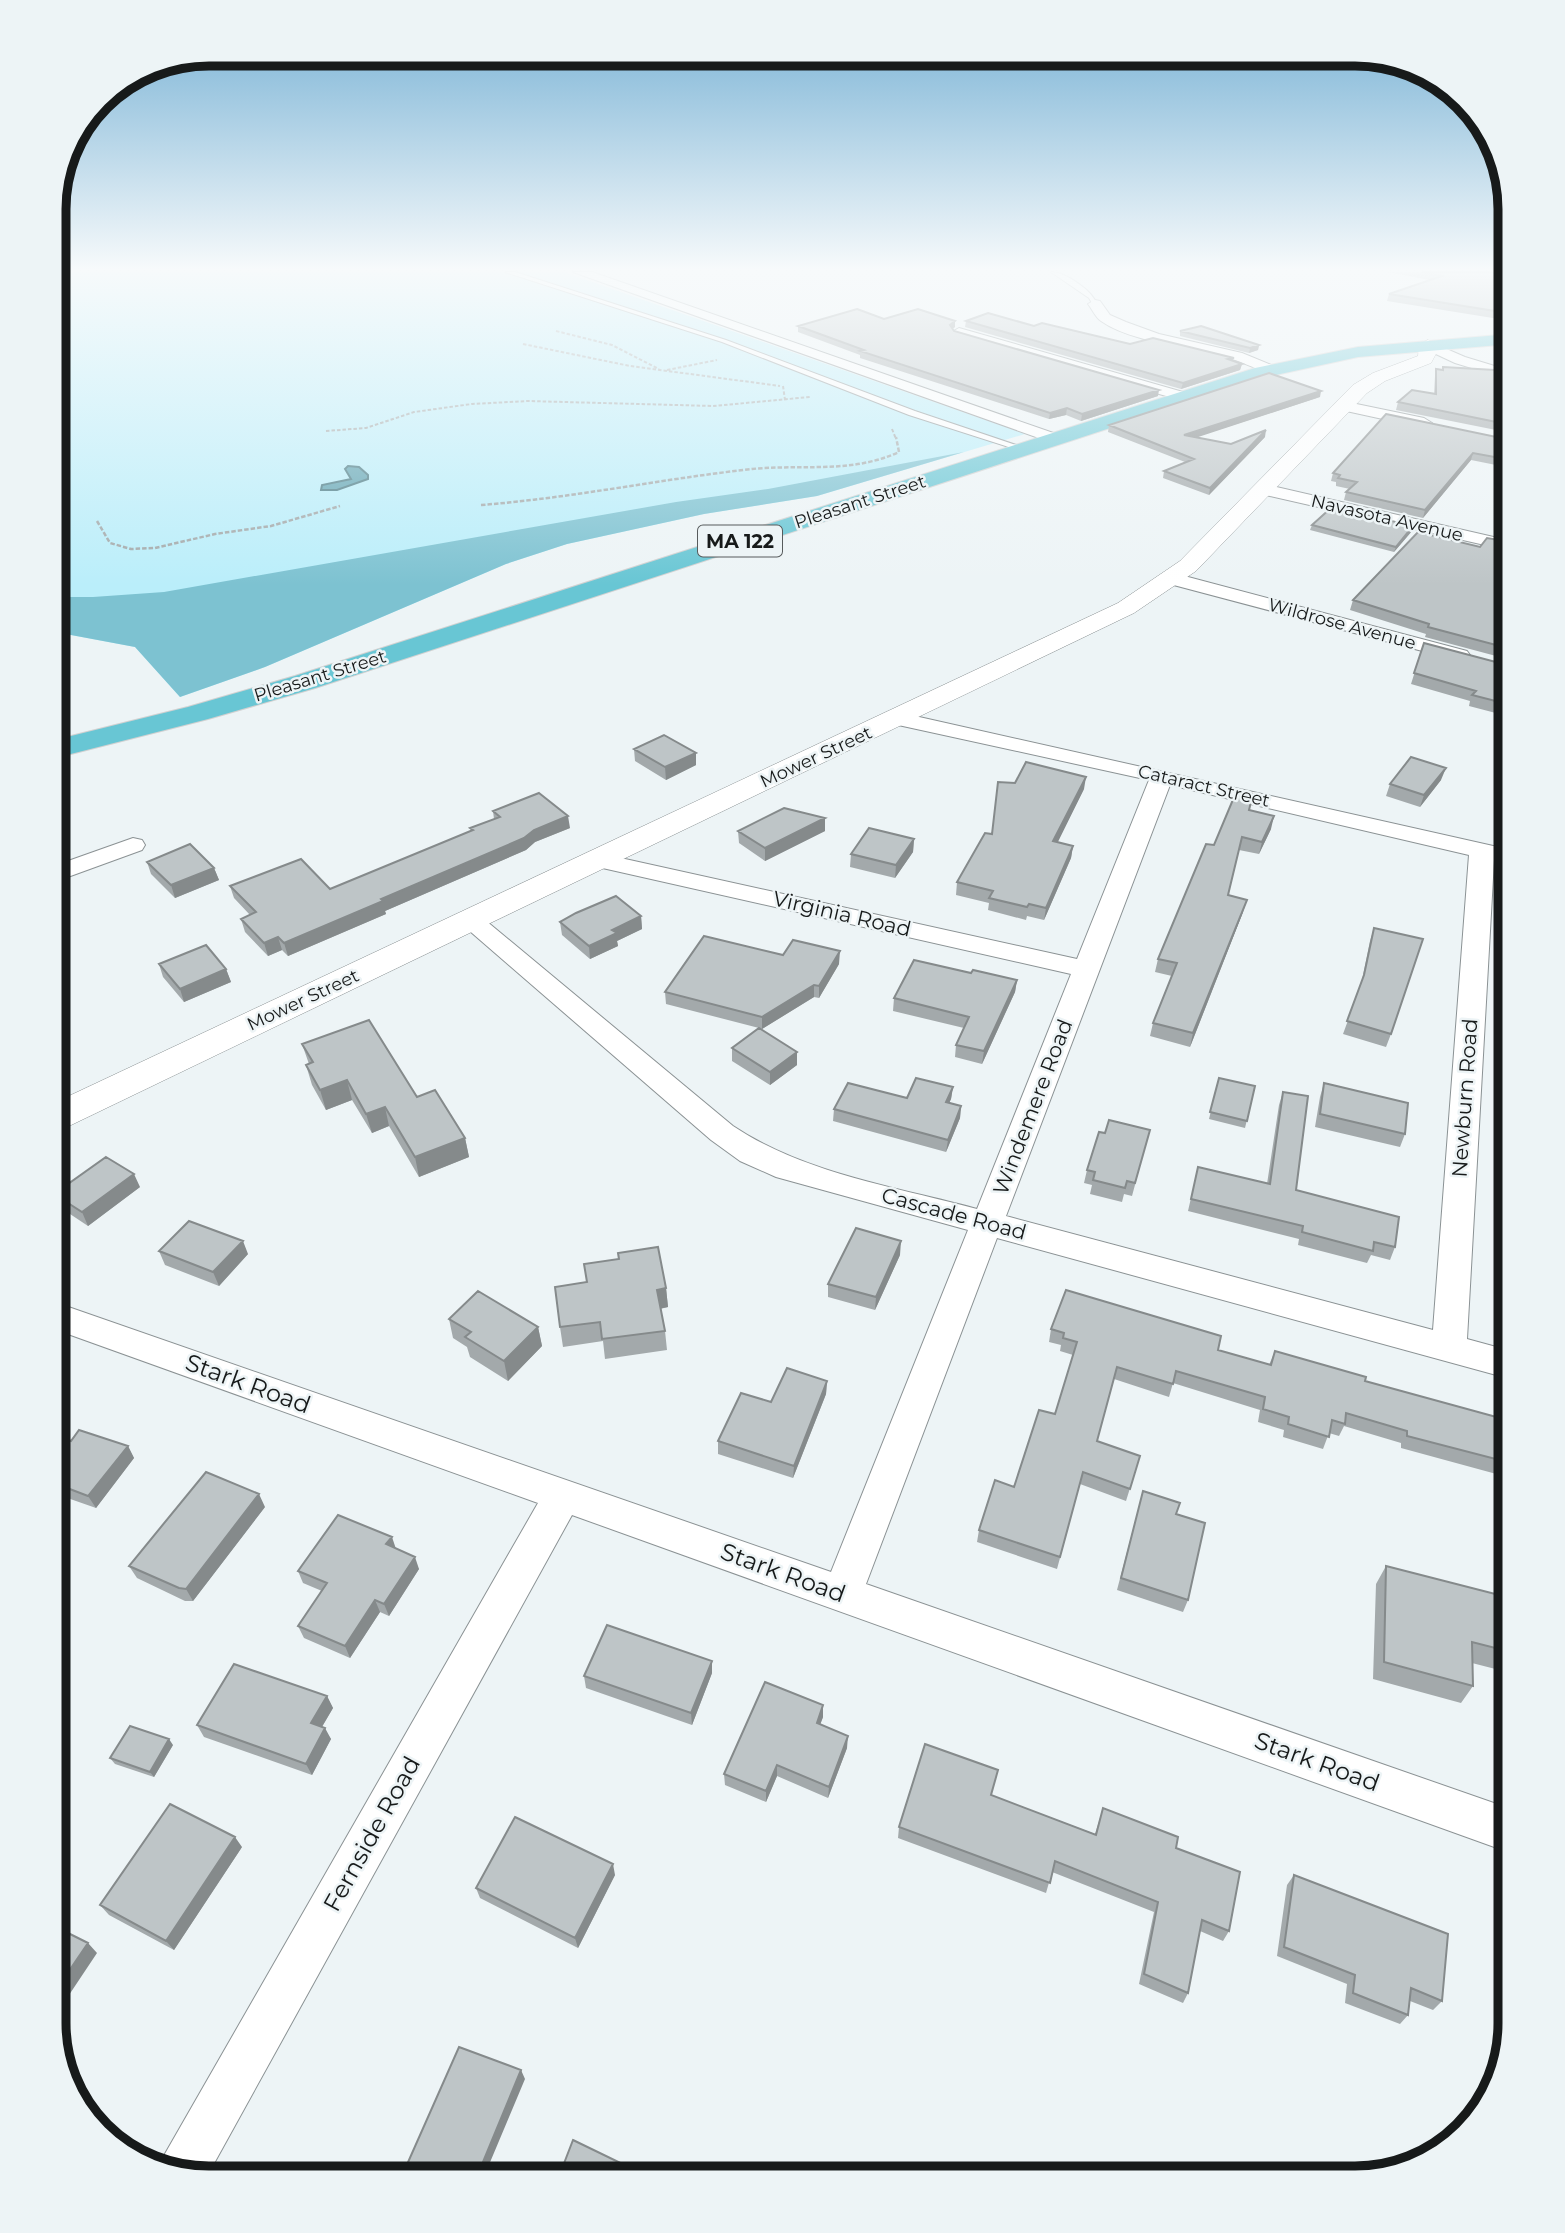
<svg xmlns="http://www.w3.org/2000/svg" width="1565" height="2233" font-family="Montserrat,sans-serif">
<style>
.green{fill:#baeefa}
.forest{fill:#7dc2d1}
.water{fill:#60a4b3;stroke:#4a7b85;stroke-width:2}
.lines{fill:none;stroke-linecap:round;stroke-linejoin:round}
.service-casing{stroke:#8b9294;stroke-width:2}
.minor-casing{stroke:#8b9294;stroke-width:2}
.tertiary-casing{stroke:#8b9294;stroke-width:1}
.primary-casing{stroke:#d1d1d1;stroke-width:2}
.path-far1{stroke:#a3a9aa;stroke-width:2;stroke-dasharray:3.5 2;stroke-linecap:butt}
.path{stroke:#a3a9aa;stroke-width:2.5;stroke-dasharray:4.5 2;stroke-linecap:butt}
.service{fill:#fff;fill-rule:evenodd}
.minor{fill:#fff;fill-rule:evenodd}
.tertiary{fill:#fff;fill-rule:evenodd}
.primary{fill:#68c6d4;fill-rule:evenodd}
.wall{fill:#a3a9ab}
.shaded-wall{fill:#858a8b}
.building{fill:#bec5c7;stroke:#858a8b;stroke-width:2}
.labels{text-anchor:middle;stroke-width:5;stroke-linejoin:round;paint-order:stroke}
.far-street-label{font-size:18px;fill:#171a1a;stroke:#edf4f6}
.shield{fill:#edf4f6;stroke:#575b5c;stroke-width:2}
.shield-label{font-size:19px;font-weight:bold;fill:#171a1a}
.street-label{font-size:21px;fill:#171a1a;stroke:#edf4f6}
.near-street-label{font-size:24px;fill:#171a1a;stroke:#edf4f6}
.rim{fill:none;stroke:#171a1a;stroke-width:9}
</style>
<rect width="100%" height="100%" fill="#edf4f6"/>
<path class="green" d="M55,272H564L1025,434L817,496L704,514L567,544L506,564L265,667L180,697L135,647L55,632Z"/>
<path class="forest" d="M964,452L817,496L704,514L567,544L506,564L265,667L180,697L135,647L55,632V597H93L164,592L676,502L768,489Z"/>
<path class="water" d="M348,466L359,467L368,475V479L337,490H321L322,485L351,479L345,469Z"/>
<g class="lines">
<defs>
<path id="service" d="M505,272H515L726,340L915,411L1028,449L1021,451L909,415L722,342Z
M1051,272C1066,272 1094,292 1097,305H1093L1089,298Z"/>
<path id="minor" d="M573,272H592L1062,436L1064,439L1056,444L1050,442Z
M1095,300L1100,301L1110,315L1126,322L1159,334L1242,353L1281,369L1279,372C1265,375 1246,363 1232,359C1197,349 1130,342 1101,321C1096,318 1092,309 1088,304Z
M959,328L1190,394L1193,397L1190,400H1180L954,335L952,332Z
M1428,341L1465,357L1511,371V380L1455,363L1423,348L1421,345Z
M1342,401L1424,418L1432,423L1424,428L1337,409L1334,406L1337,403Z
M1263,484L1511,541V551L1257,493L1255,489Z
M1173,573L1467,651L1470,655L1467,659L1460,661L1166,583L1164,579Z
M897,712L1511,850V864L1494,860L1467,1339L1511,1351V1379L997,1238L866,1584L1511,1809V1853L572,1515L206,2178L158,2166L538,1503L54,1329V1302L831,1572L968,1230L776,1177L740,1161L711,1140L457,920L461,915L470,912L479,915L733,1126C803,1173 895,1187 977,1209L1071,974L598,867L589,865L586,860L589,855L598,853L1077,959L1149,780L889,723L886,718L889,713ZM1170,785L1469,855L1433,1330L1006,1216Z
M133,838L142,840L145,845L142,850L54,882V866Z"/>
<path id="tertiary" d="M1428,340L1437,345V352L1431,363L1385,381L1367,393L1196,571L1134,613L67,1127L54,1131V1103L1118,603L1180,561L1353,385L1373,373L1418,356L1419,345Z"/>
<path id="primary" d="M1511,334V344L1358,357L1266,377L315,688L208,719L55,758V740L188,707L295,676L1255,368L1358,347Z"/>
</defs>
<use href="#service" class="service-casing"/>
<use href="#minor" class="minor-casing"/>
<use href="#tertiary" class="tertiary-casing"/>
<use href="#primary" class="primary-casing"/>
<path class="path-far1" d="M556,331L612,345L659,369
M523,344L630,366L780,386
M667,370L717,360
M783,386L785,400
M892,429L896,439
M326,431L366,428L414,412L472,404L528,401L713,406L810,397"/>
<path class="path" d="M481,505C572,498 661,479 752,469C802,464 851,474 899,452L896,437
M97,521L110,543L131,549L155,548L215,534L271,526L340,506"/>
<use href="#service" class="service"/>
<use href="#minor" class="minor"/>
<use href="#tertiary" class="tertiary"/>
<use href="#primary" class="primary"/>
</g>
<path class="wall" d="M1388,272H1488L1511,276V327L1499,319L1387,301L1389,294L1430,280Z
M966,321L1034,326L1130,344L1234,361L1242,364L1240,370L1181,389L965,327Z
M798,326L955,327L952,329L954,331L1158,396L1081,421L1066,415L1049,419L860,358V355L798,332Z
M1180,331L1259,345L1258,350L1249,353L1180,336Z
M1436,369L1511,375V433L1396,410L1398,402L1434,394L1435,376Z
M1320,397L1196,437L1231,444L1265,437L1209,495L1163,478L1164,471L1185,462L1108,432L1109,425Z
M1511,440V468L1471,460L1423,518L1344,500L1346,492L1350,489L1336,486V482L1331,481L1333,473Z
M1511,509V539L1495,535L1498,525Z
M1312,525L1413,526L1412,531L1394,552L1310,530Z
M1511,542V660L1425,637L1426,634L1350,610L1353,600L1480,547Z
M1424,643L1511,666V717L1469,706L1470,701L1411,684Z
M634,749L696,753V765L666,780L635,761Z
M1441,780L1420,807L1386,796L1390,784Z
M1084,789L1057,842L1073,846L1071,858L1044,920L1027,916L1026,920L988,910L989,903L956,895L957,882L992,834Z
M1249,810L1271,829L1259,854L1239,850L1228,895L1243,912L1190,1047L1150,1036L1153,1023L1172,976L1155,972L1158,959L1214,845Z
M493,811L570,828L535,842L526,850L385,911L386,914L288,956L282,950L268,956L245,932L241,919L250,915L234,898L230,886L330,889L471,831L470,828L494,819Z
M825,818V831L765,861L739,843L738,831Z
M914,839L913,852L895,878L850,867L851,854Z
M147,862L214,868L219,880L175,898L151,874Z
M641,916L642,929L617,941L618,946L590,959L562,935L560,922Z
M1374,928L1391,1034L1386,1047L1343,1034L1361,985L1370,941Z
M783,955L839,964L819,998L814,997L762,1029H760L797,1065L770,1085L732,1061V1048L759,1028L666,1004L665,992Z
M159,964L226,969L231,982L184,1002L163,977Z
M971,973L1017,980L1015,992L982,1064L955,1057L956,1045L964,1028L893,1011L894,998Z
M302,1044L417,1097L465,1138L469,1157L419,1177L389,1126L372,1133L352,1100L326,1110L312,1085L306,1065L309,1064Z
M1219,1078L1255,1086L1245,1128L1209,1119Z
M1324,1083L1405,1134L1400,1147L1315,1127L1320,1097Z
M953,1087L951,1099L949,1103L961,1106L960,1118L946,1152L833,1121L834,1109L907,1098Z
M1283,1092L1296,1190L1395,1247L1390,1260L1371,1255L1367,1263L1298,1245L1299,1239L1188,1211L1198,1167L1267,1184L1279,1105Z
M1146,1144L1132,1196L1124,1194L1122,1202L1090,1194L1092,1185L1084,1183L1087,1170Z
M140,1187L88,1226L61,1208L54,1194Z
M159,1251L248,1254L219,1286L165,1265Z
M900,1255L875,1310L828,1297V1284Z
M666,1288L668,1307L660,1309L665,1331L667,1350L605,1359L603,1341L563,1347L560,1327Z
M449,1319L538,1327L542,1346L508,1381L470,1357L467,1347L453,1338Z
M1051,1329L1218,1350L1269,1365L1275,1351L1365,1381L1511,1421V1478L1401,1448V1443L1344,1426L1339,1436L1329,1433L1323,1449L1283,1437L1284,1430L1258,1422L1260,1410L1173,1383L1169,1397L1114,1379L1097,1441L1140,1456L1126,1501L1080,1484L1057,1569L977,1542L979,1530L1014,1487L1055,1414L1073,1355L1060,1351L1061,1345L1049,1342Z
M827,1381L826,1394L793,1478L718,1454V1441L771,1402Z
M54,1435L71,1441L128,1446L134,1458L96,1508L56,1494L54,1496Z
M1143,1491L1176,1514L1188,1600L1183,1612L1117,1590Z
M265,1507L193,1601H185L137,1578L129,1566Z
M396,1548L419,1569L389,1616L380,1612L350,1658L304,1638L298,1626L322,1591L303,1583L298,1571Z
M1386,1566L1511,1598V1673L1472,1663L1473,1686L1461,1703L1373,1679L1376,1584Z
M712,1661V1673L692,1725L586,1688L584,1676Z
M327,1696L333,1708L322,1727L331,1739L312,1775L204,1737L197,1725Z
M823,1705V1717L820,1725L847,1748L828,1798L777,1776L766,1802L725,1785L724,1774Z
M173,1745L154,1777L115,1764L110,1758Z
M991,1795L1095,1834L1103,1808L1176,1848L1229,1931L1223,1941L1200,1931L1188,1993L1183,2003L1139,1984L1154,1912L1052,1872L1046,1893L898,1838L899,1827Z
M242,1847L174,1950L109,1915L100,1905Z
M615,1875L578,1948L480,1898L476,1888Z
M1294,1875L1442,2001L1433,2010L1410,2001L1408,2015L1400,2024L1345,2003L1347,1984L1277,1956L1287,1885Z
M1511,1989V2024L1507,2037L1506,1993Z"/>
<path class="shaded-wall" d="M955,321V327L949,331L950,325Z
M1259,345L1258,350L1249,353L1250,348Z
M1242,364L1240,370L1181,389L1183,383Z
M1159,390L1158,396L1081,421L1082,414Z
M1321,391L1320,397L1183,442L1184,435Z
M1067,408L1066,415L1049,419L1050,413Z
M1266,430L1265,437L1209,495L1210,488Z
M1473,453L1471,460L1423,518L1425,510Z
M1413,526L1412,531L1394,552L1396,547Z
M696,753V765L666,780L665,767Z
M1446,768L1441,780L1420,807L1424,795Z
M1086,777L1084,789L1052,854L1053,841Z
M568,816L570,828L535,842L526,850L385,911L386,914L288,956L284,943L534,830Z
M1274,816L1271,829L1259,854L1262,842Z
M825,818V831L765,861V848Z
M914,839L913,852L895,878L896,865Z
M1073,846L1071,858L1044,920L1046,908Z
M214,868L219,880L175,898L171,885Z
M1247,900L1243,912L1190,1047L1193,1033Z
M641,916L642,929L617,941L618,946L590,959L589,946L612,930Z
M278,937L282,950L268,956L264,943Z
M840,951L839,964L819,998V986Z
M226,969L231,982L184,1002L180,989Z
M1017,980L1015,992L982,1064L984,1051Z
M814,985V997L762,1029V1017Z
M797,1052V1065L770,1085V1072Z
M347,1080L352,1100L326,1110L320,1090Z
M953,1087L951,1099L944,1114L946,1102Z
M961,1106L960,1118L946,1152L948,1140Z
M385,1107L389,1126L372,1133L366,1114Z
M465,1138L469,1157L419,1177L415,1157Z
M134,1174L140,1187L88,1226L82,1212Z
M243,1241L248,1254L219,1286L213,1272Z
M901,1241L900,1255L875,1310L876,1297Z
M666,1288L668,1307L658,1309L657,1290Z
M538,1327L542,1346L508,1381L504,1361Z
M827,1381L826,1394L793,1478L794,1466Z
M128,1446L134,1458L96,1508L88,1496Z
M259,1494L265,1507L193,1601L186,1589Z
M392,1537L396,1549L386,1544Z
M415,1557L419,1569L389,1616L384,1604Z
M375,1600L380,1612L350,1658L345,1646Z
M712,1661V1673L692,1725L691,1713Z
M327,1696L333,1708L317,1735L311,1723Z
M823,1705V1717L816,1735L817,1723Z
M325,1728L331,1739L312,1775L306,1764Z
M848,1736L847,1748L828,1798L829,1787Z
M169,1739L173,1745L154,1777L150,1772Z
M777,1765V1776L766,1802V1791Z
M235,1837L242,1847L174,1950L166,1941Z
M613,1864L615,1875L578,1948L575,1938Z
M88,1943L97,1953L61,2007L54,2000V1993Z
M521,2070L525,2079L483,2179H476Z
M633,2169L635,2177V2179H630Z"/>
<path class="building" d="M1422,272H1488L1511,276V319L1501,312L1389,294L1442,276Z
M857,309L884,319L918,309L955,321L950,325L954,331L1159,390L1082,414L1067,408L1050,413L860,351L864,350L798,326Z
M988,313L1034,326L1042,323L1130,344L1153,338L1234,358L1228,359L1242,364L1183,383L966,321Z
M1201,326L1259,345L1250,348L1180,331Z
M1443,367L1495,370L1511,375V425L1398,402L1412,390L1436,394V369L1443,370Z
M1269,373L1321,391L1184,435L1231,444L1266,430L1210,488L1164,471L1194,459L1109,425Z
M1386,414L1511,440V460L1473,453L1425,510L1346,492L1357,482L1338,478L1340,475L1333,473Z
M1332,507L1413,526L1396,547L1312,525Z
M1511,509V528L1498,525Z
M1418,532L1480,547L1487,538L1511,542V649L1428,627L1429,624L1353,600Z
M1424,643L1511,666V705L1472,695L1476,691L1414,673Z
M664,735L696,753L665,767L634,749Z
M1411,757L1446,768L1424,795L1390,784Z
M1026,762L1086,777L1053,841L1073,846L1046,908L1029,904L1027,907L989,898L993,891L957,882L985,833L992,834L998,782L1015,783Z
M1237,790L1253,794L1249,810L1274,816L1262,842L1242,837L1228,895L1247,900L1193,1033L1153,1023L1177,963L1158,959L1206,844L1214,845Z
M539,793L568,816L534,830L524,838L381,899L383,901L284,943L278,937L264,943L241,919L256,912L230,886L301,859L330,889L473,830L470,828L500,817L493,811Z
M784,808L825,818L765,848L738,831Z
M869,828L914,839L896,865L851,854Z
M190,844L214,868L171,885L147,862Z
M616,896L641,916L612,930L617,933L589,946L560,922L576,913Z
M1374,928L1423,939L1391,1034L1347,1021L1364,975Z
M704,936L783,955L793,940L840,951L819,986L814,985L762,1017L665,992Z
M206,945L226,969L180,989L159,964Z
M914,960L971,973L973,970L1017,980L984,1051L956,1045L969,1017L894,998Z
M369,1020L417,1097L435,1090L465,1138L415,1157L385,1107L366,1114L347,1080L320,1090L306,1065L313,1062L302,1044Z
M759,1028L797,1052L770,1072L732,1048Z
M916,1078L953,1087L946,1102L961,1106L948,1140L834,1109L848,1083L907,1098Z
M1219,1078L1255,1086L1247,1121L1210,1112Z
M1324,1083L1408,1103L1405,1134L1320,1114Z
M1283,1092L1308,1096L1296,1190L1399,1217L1395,1247L1374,1242L1373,1251L1302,1232L1303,1226L1191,1199L1198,1167L1270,1184Z
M1109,1120L1150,1130L1135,1183L1127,1181L1125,1188L1093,1180L1095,1172L1087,1170L1099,1132L1105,1133Z
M106,1157L134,1174L82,1212L54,1194Z
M189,1221L243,1241L213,1272L159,1251Z
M856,1228L901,1241L876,1297L828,1284Z
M658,1247L666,1288L657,1290L665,1331L602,1339L600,1322L560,1327L555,1287L587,1282L584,1264L619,1259L618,1253Z
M1066,1290L1221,1336L1218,1350L1271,1365L1275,1351L1366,1377L1365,1381L1511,1421V1463L1407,1436V1431L1346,1413L1345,1424L1332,1420L1329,1437L1288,1424L1289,1417L1263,1409L1265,1397L1176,1371L1173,1384L1117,1367L1097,1441L1140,1456L1130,1489L1083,1472L1060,1557L979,1530L995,1480L1014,1487L1039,1410L1055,1414L1077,1342L1063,1338L1064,1333L1051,1329Z
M478,1291L538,1327L504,1361L465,1337L471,1332L449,1319Z
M787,1368L827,1381L794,1466L718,1441L741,1393L771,1402Z
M79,1430L128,1446L88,1496L54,1483V1435L71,1441Z
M206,1472L259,1494L186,1589L179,1588L129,1566Z
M1143,1491L1180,1503L1176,1514L1205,1523L1188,1600L1121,1578Z
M338,1515L392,1537L386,1544L415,1557L384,1604L375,1600L345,1646L298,1626L327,1583L298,1571Z
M1386,1566L1511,1598V1652L1472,1642L1473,1686L1384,1662Z
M607,1625L712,1661L691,1713L584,1676Z
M234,1664L327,1696L311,1723L325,1728L306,1764L197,1725Z
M765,1682L823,1705L817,1723L848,1736L829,1787L777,1765L766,1791L724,1774Z
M130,1726L169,1739L150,1772L110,1758Z
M925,1744L998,1770L991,1795L1096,1835L1103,1808L1178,1837L1176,1848L1240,1872L1229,1931L1202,1920L1188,1993L1144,1974L1158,1902L1055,1861L1050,1883L899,1827Z
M170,1804L235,1837L166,1941L100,1905Z
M515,1817L613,1864L575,1938L476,1888Z
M1294,1875L1448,1934L1442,2001L1411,1988L1408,2015L1353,1993L1355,1975L1284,1947Z
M54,1926L88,1943L54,1993Z
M459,2047L521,2070L476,2179L401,2178Z
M573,2140L633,2169L630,2179H558Z"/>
<linearGradient id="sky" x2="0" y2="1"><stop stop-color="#71aed3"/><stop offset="0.46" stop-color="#f7fafb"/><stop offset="1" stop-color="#f7fafb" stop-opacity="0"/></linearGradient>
<rect width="1565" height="585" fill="url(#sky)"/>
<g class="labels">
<g class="far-street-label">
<text transform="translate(860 502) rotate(-18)" y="6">Pleasant Street</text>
<text transform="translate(1387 518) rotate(13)" y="6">Navasota Avenue</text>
<text transform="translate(1342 624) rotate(15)" y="6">Wildrose Avenue</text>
<text transform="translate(320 676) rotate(-17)" y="6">Pleasant Street</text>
<text transform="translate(816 757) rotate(-25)" y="6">Mower Street</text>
<text transform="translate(1204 786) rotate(13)" y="6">Cataract Street</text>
<text transform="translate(303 1000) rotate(-25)" y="6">Mower Street</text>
</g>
<rect class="shield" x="698" y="525.5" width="84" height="31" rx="5"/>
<g class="shield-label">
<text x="740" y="548">MA 122</text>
</g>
<g class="street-label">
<text transform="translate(842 914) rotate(13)" y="7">Virginia Road</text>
<text transform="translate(1465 1098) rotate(-86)" y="7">Newburn Road</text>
<text transform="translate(1033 1107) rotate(-69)" y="7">Windemere Road</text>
<text transform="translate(954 1214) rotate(15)" y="7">Cascade Road</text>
</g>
<g class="near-street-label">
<text transform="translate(248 1384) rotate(20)" y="8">Stark Road</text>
<text transform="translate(783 1573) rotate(20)" y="8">Stark Road</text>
<text transform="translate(1317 1762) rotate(20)" y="8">Stark Road</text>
<text transform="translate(372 1834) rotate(-61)" y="8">Fernside Road</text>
</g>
</g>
<path d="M0 0H1565V2233H0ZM209 66H1355A143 143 0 0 1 1498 209V2023A143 143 0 0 1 1355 2166H209A143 143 0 0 1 66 2023V209A143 143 0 0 1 209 66Z" fill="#edf4f6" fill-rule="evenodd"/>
<path class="rim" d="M209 66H1355A143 143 0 0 1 1498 209V2023A143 143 0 0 1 1355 2166H209A143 143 0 0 1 66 2023V209A143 143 0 0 1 209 66Z"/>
</svg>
